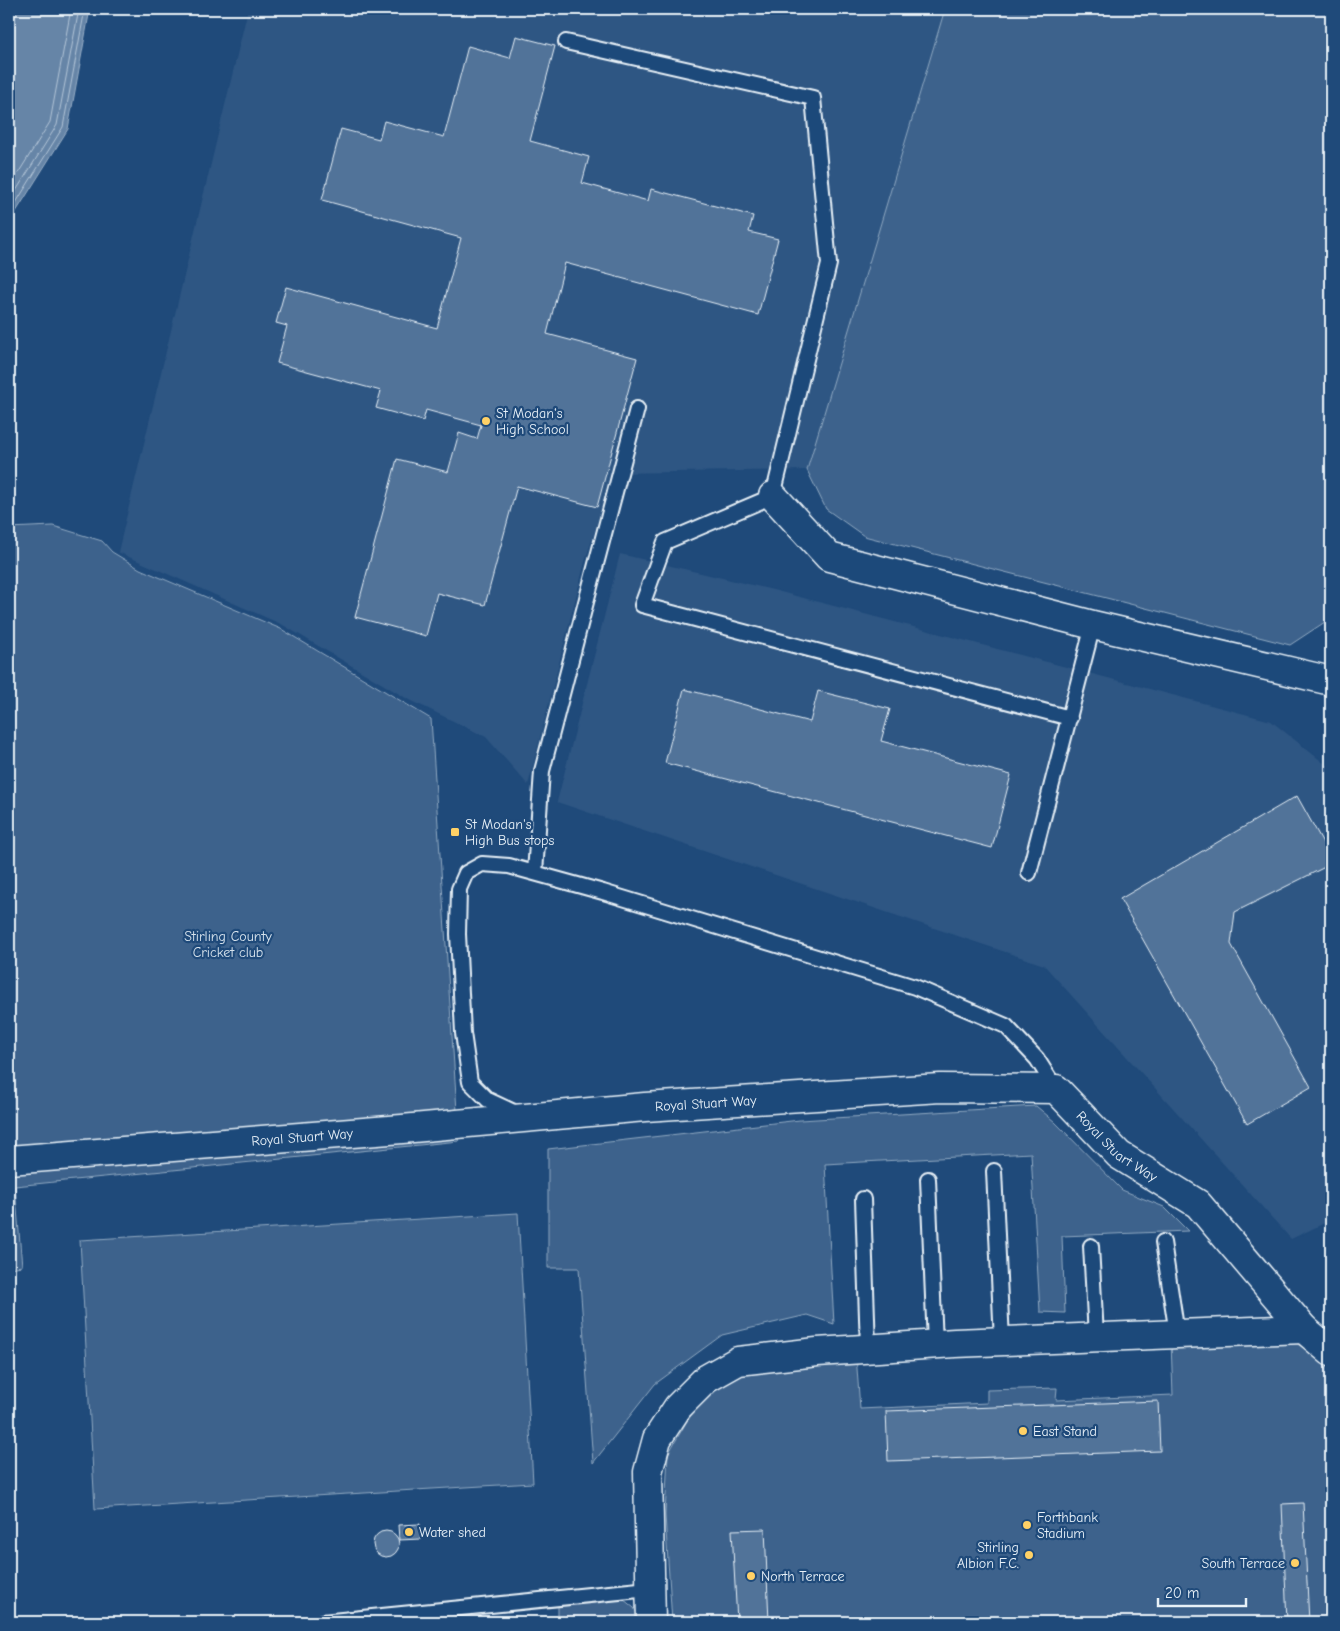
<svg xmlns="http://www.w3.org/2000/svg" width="1340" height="1631" font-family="'Comic Neue',sans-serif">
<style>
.built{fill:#2e5683}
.green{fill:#3c628c;stroke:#92aac2}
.water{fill:#6685a7;stroke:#9ab0c7}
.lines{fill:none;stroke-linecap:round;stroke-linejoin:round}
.shore{stroke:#b4c6d8;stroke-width:1}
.building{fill:#517399;stroke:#e8f1f8}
.service-casing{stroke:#e8f1f8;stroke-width:18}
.minor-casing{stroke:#e8f1f8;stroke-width:31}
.service{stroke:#1f4a7a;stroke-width:14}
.minor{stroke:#1f4a7a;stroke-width:28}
.poi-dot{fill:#ffd166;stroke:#1f4a7a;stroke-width:2}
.labels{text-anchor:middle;stroke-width:4.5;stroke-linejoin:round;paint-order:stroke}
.poi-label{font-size:14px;fill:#e8f1f8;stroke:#1f4a7a;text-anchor:start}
.park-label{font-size:14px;fill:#d7e3ed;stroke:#1f4a7a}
.street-label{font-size:14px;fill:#e8f1f8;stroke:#1f4a7a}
</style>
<rect width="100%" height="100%" fill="#1f4a7a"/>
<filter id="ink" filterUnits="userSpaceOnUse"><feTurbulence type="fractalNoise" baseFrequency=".02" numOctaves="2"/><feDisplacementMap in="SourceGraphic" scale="10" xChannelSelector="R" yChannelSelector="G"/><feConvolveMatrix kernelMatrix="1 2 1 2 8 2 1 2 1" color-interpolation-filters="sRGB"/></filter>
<g filter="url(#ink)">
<path class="built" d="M248,9H945L807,470L614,473L586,558L528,785L486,737L406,698L283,625L118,552Z
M620,554L773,590L1271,721L1325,764L1331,766V1220L1291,1239L1044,965L557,802Z"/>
<path class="green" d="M945,9H1331V618L1290,645L864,536L826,509L807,470Z
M53,526L102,541L112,552L140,569L281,629L431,719L459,1141L15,1186L22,1266L9,1268V528Z
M1036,1106L1055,1122L1122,1190L1164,1207L1188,1231L1062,1236L1065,1313L1040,1312L1031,1153L825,1164L834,1324L807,1315L722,1335L655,1384L593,1463L579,1268H548V1149L800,1120Z
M518,1213L533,1483L95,1509L80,1240Z
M1266,1340L1296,1343L1318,1358L1331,1372V1622H672L665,1515L668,1454L687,1421L710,1391L743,1366L856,1355L860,1409L987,1403V1390L1057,1388L1056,1400L1173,1395L1171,1342Z
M623,1599L634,1608L642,1622H558V1604Z"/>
<path class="water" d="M9,9H90L68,129L9,223Z"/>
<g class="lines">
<path class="shore" d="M9,188L50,122L71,9
M9,202L57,125L79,9
M9,214L63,127L85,9"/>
</g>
<path class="building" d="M516,36L555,46L530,141L589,157L582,183L648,201L651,189L753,216L749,232L778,239L758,315L565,263L547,334L637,358L597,507L517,486L485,605L437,593L426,636L355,617L397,459L448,472L459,433L477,439L481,425L426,410L423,421L376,408L381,391L277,363L287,326L276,323L286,287L437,328L461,238L322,200L341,129L379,139L384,121L444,137L468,46L510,58Z
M684,689L810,722L818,691L890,709L881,741L1011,775L992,848L665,763Z
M1297,796L1331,857V864L1235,912L1231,944L1311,1087L1247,1124L1120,899Z
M1158,1401L1160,1451L888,1461L886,1411Z
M1303,1503L1309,1622H1287L1282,1504Z
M420,1524L421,1539L399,1540L398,1525Z
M765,1529L769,1622H737L732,1530Z
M373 1544a13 13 0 1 1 26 0a13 13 0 1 1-26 0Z"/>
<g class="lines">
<defs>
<path id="service" d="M566,42L813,98L829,264L773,496L665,542L642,605L1070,718
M535,873L542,771L586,602L637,409
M1029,873L1093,625
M518,1114L488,1100L470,1082L463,1033L458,934L459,889L466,873L482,864L509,866L603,892L915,987L1006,1026L1037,1059L1056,1089
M994,1171L1002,1341
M928,1179L935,1344
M863,1199L868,1348
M1163,1242L1177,1334
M1091,1246L1096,1336
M322,1622L649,1589"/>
<g id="minor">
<path d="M773,496L829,557L1093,625L1331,681"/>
<path id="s1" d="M9,1160L402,1129L645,1107L940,1088L1056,1089L1119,1155L1198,1204L1304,1329"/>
<path d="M651,1622L648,1472L657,1439L678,1407L706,1379L738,1361L817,1352L955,1343L1304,1329L1331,1352"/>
</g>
</defs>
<use href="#service" class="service-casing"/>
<use href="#minor" class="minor-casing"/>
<use href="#service" class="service"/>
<use href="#minor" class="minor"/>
</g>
</g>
<g class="poi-dot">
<circle cx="486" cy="421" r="5"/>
<rect x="450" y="827" width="10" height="10" rx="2.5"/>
<circle cx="1023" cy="1431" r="5"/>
<circle cx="1027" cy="1525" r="5"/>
<circle cx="409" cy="1532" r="5"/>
<circle cx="1029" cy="1555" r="5"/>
<circle cx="1295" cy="1563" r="5"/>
<circle cx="751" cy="1576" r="5"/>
</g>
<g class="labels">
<g class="poi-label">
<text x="496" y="418">St Modan's<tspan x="496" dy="16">High School</tspan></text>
<text x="465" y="829">St Modan's<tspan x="465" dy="16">High Bus stops</tspan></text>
<text x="1033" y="1436">East Stand</text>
<text x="1037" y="1522">Forthbank<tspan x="1037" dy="16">Stadium</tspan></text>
<text x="419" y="1537">Water shed</text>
<text x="1019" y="1552" text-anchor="end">Stirling<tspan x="1019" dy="16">Albion F.C.</tspan></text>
<text x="1285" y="1568" text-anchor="end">South Terrace</text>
<text x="761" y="1581">North Terrace</text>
</g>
<g class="park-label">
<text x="228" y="941">Stirling County<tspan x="228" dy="16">Cricket club</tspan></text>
</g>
<g class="street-label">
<text dy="5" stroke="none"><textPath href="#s1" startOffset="699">Royal Stuart Way</textPath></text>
<text dy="5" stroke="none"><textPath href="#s1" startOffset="294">Royal Stuart Way</textPath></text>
<text dy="5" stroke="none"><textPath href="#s1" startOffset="1134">Royal Stuart Way</textPath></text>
</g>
</g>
<rect width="1340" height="1631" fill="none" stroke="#1f4a7a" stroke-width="30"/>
<rect x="15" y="15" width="1310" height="1601" fill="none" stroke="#e8f1f8" stroke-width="2" filter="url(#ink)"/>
<path d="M1158 1598v8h88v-8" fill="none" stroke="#e8f1f8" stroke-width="2.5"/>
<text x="1165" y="1598" font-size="15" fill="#e8f1f8" stroke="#1f4a7a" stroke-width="4" paint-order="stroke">20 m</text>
</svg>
